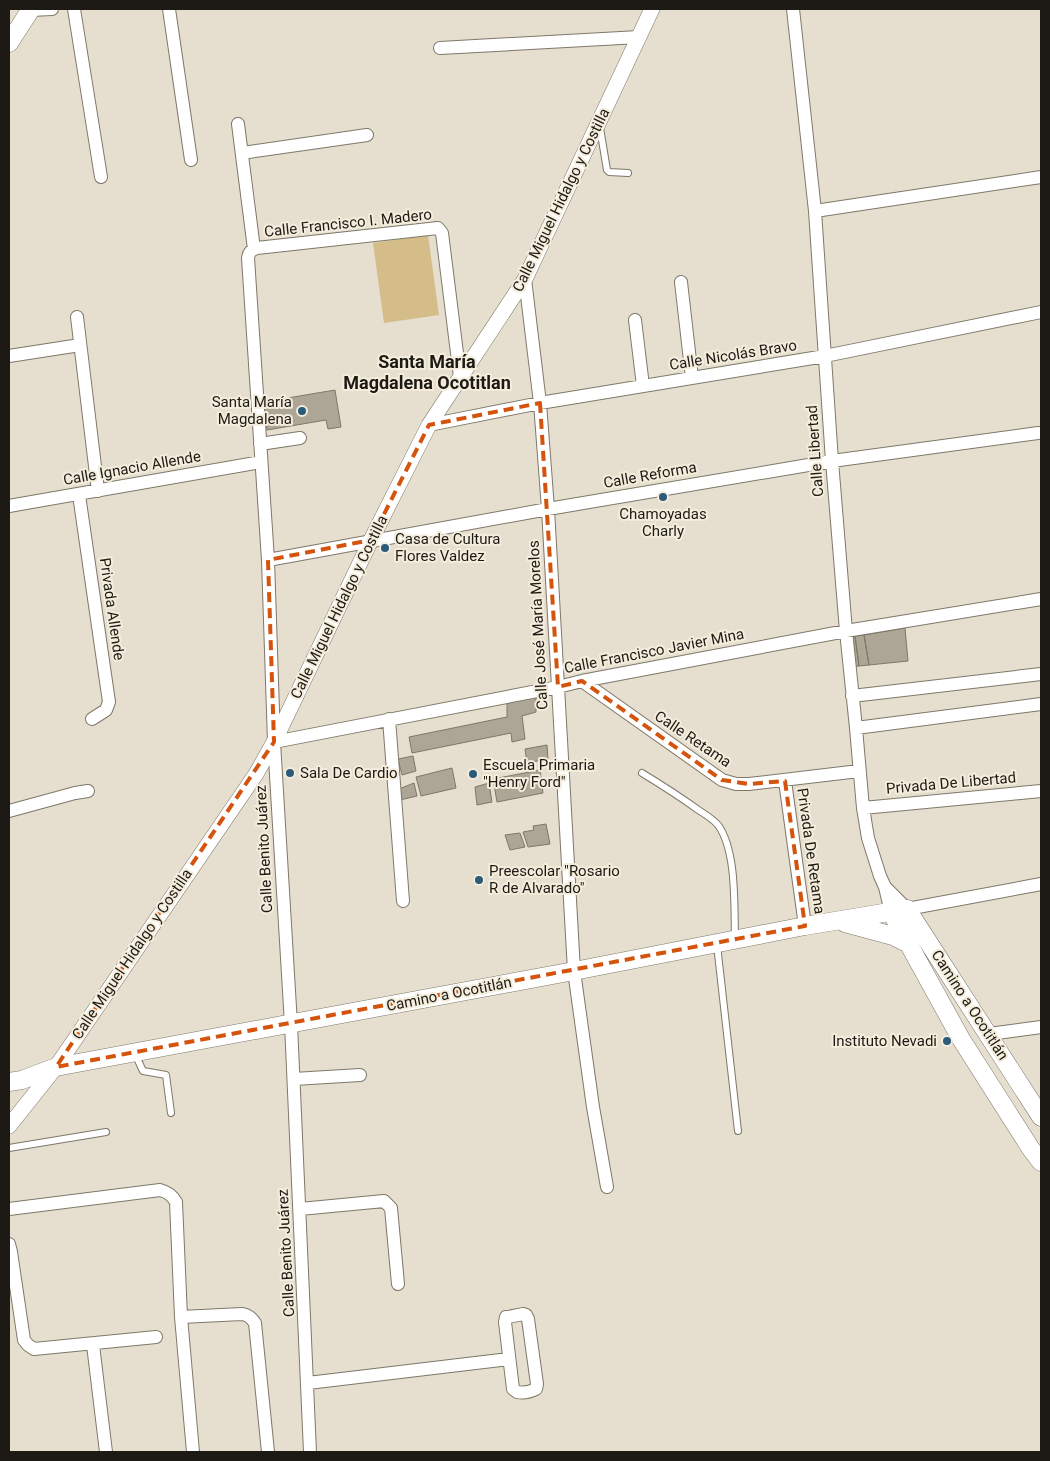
<svg xmlns="http://www.w3.org/2000/svg" width="1050" height="1461" font-family="Roboto,sans-serif">
<style>
.green{fill:#d4bd88}
.building{fill:#ada696;stroke:#7e7869}
.lines{fill:none;stroke-linecap:round;stroke-linejoin:round}
.service-casing{stroke:#7e7869;stroke-width:8}
.minor-casing{stroke:#7e7869;stroke-width:14}
.tertiary-casing{stroke:#7e7869;stroke-width:16}
.secondary-casing{stroke:#7e7869;stroke-width:19}
.service{stroke:#fff;stroke-width:6}
.minor{stroke:#fff;stroke-width:12}
.tertiary{stroke:#fff;stroke-width:15}
.secondary{stroke:#fff;stroke-width:18}
.marked{fill:none;stroke:#d4530d;stroke-width:4;stroke-dasharray:10 6;stroke-linejoin:round}
.poi-dot{fill:#2a5b79;stroke:#f4eddc;stroke-width:2}
.labels{text-anchor:middle;stroke-width:4;stroke-linejoin:round;paint-order:stroke}
.street-label{font-size:15px;fill:#1d1a15;stroke:#f4eddc}
.poi-label{font-size:15px;fill:#1d1a15;stroke:#f4eddc;text-anchor:start}
.quarter-label{font-size:18px;font-weight:bold;fill:#1d1a15;stroke:#f4eddc}
</style>
<rect width="100%" height="100%" fill="#e6dfcf"/>
<path class="green" d="M428,235L439,315L384,323L373,243Z"/>
<path class="building" d="M335,390L341,427L328,429L326,420L267,430L264,402Z
M905,628L908,661L869,665L864,635Z
M864,635L869,665L859,666L855,636Z
M855,636L859,666L850,667L846,637Z
M536,697V712L522,716L525,739L512,742L511,733L412,753L409,737L507,717V703Z
M547,745L548,759L527,763L525,749Z
M413,756L416,771L402,775L398,759Z
M452,768L456,788L421,796L416,777Z
M540,770L543,793L497,802L493,779Z
M414,783L417,796L400,800L399,789Z
M489,783L492,802L477,805L475,787Z
M546,824L550,844L528,847L523,832L534,830L533,826Z
M520,833L525,847L510,850L505,835Z"/>
<g class="lines">
<defs>
<path id="service" d="M600,128L607,170L609,172L628,173
M642,773C660,784 679,796 697,809C704,814 712,818 718,825C737,851 734,907 735,938
M717,945L738,1131
M135,1054L143,1071L166,1075L171,1113
M9,1148L106,1132"/>
<path id="minor" d="M74,9L101,177
M169,9L191,160
M793,9L815,211L832,461L846,631L856,728L863,808L868,838L880,876L885,887L891,912
M30,10L52,9
M440,48L639,37
M238,124L254,249
M242,153L367,135
M815,211L1041,177
M525,279L540,403L548,509L574,971L593,1107L607,1187
M681,282L692,378
M77,317L98,491
M635,320L643,386
M9,356L80,345
M429,425L540,403L825,356L1041,312
M260,444L300,438
M79,495L109,702L106,710L92,719
M9,506L261,462
M268,560L548,509L832,461L1038,433
M582,681L722,780L736,784H749L859,771
M852,696L1041,674
M389,719L403,901
M856,728L1041,704
M274,742L558,687L582,681L846,631L1041,599
M785,781L805,926
M863,808L1041,791
M9,811L75,793L88,791
M885,887L907,909L1041,884
M989,1034L1041,1027
M294,1079L360,1075
M9,1209L160,1190C168,1192 172,1195 176,1202L181,1317L193,1452
M300,1209L384,1201L391,1208L398,1284
M9,1244L11,1252L24,1340L28,1345L34,1349L156,1337
M523,1314L526,1315L528,1319L537,1384L536,1389C530,1392 522,1393 517,1392L513,1389L505,1322L506,1317H508Z
M181,1317L242,1314C249,1315 251,1318 255,1323L268,1452
M93,1345L106,1452
M308,1383L509,1359
M310,1452L291,1024L274,742L268,560L248,258C249,252 251,250 257,248L438,228L442,233L460,377"/>
<path id="tertiary" d="M9,1126L56,1067L256,774L274,742L371,540L429,425L525,279L652,9"/>
<path id="secondary" d="M9,43L31,9
M891,912L961,1039L1031,1149L1041,1162
M845,923L893,936L909,944
M9,1082L22,1080L56,1067L574,971L805,926L907,909L1041,1117"/>
</defs>
<use href="#service" class="service-casing"/>
<use href="#minor" class="minor-casing"/>
<use href="#tertiary" class="tertiary-casing"/>
<use href="#secondary" class="secondary-casing"/>
<use href="#service" class="service"/>
<use href="#minor" class="minor"/>
<use href="#tertiary" class="tertiary"/>
<use href="#secondary" class="secondary"/>
</g>
<path class="marked" d="M540,403L558,687L582,681L722,780L749,784L785,781L805,926L56,1067L274,742L268,560L371,540L429,425Z"/>
<g class="poi-dot">
<circle cx="302" cy="411" r="5"/>
<circle cx="663" cy="497" r="5"/>
<circle cx="385" cy="548" r="5"/>
<circle cx="290" cy="773" r="5"/>
<circle cx="473" cy="774" r="5"/>
<circle cx="479" cy="880" r="5"/>
<circle cx="947" cy="1041" r="5"/>
</g>
<g class="labels">
<g class="street-label">
<text transform="translate(561 200) rotate(-64)" y="5">Calle Miguel Hidalgo y Costilla</text>
<text transform="translate(348 223) rotate(-6)" y="5">Calle Francisco I. Madero</text>
<text transform="translate(733 355) rotate(-9)" y="5">Calle Nicolás Bravo</text>
<text transform="translate(815 451) rotate(-94)" y="5">Calle Libertad</text>
<text transform="translate(132 468) rotate(-10)" y="5">Calle Ignacio Allende</text>
<text transform="translate(650 475) rotate(-10)" y="5">Calle Reforma</text>
<text transform="translate(339 607) rotate(-64)" y="5">Calle Miguel Hidalgo y Costilla</text>
<text transform="translate(112 609) rotate(82)" y="5">Privada Allende</text>
<text transform="translate(538 625) rotate(-93)" y="5">Calle José María Morelos</text>
<text transform="translate(654 651) rotate(-11)" y="5">Calle Francisco Javier Mina</text>
<text transform="translate(693 739) rotate(34)" y="5">Calle Retama</text>
<text transform="translate(951 783) rotate(-5)" y="5">Privada De Libertad</text>
<text transform="translate(264 849) rotate(-93)" y="5">Calle Benito Juárez</text>
<text transform="translate(811 851) rotate(82)" y="5">Privada De Retama</text>
<text transform="translate(132 954) rotate(-56)" y="5">Calle Miguel Hidalgo y Costilla</text>
<text transform="translate(449 994) rotate(-11)" y="5">Camino a Ocotitlán</text>
<text transform="translate(970 1005) rotate(57)" y="5">Camino a Ocotitlán</text>
<text transform="translate(286 1253) rotate(-93)" y="5">Calle Benito Juárez</text>
</g>
<g class="poi-label">
<text x="292" y="407" text-anchor="end">Santa María<tspan x="292" dy="17">Magdalena</tspan></text>
<text x="663" y="519" text-anchor="middle">Chamoyadas<tspan x="663" dy="17">Charly</tspan></text>
<text x="395" y="544">Casa de Cultura<tspan x="395" dy="17">Flores Valdez</tspan></text>
<text x="483" y="770">Escuela Primaria<tspan x="483" dy="17">"Henry Ford"</tspan></text>
<text x="300" y="778">Sala De Cardio</text>
<text x="489" y="876">Preescolar "Rosario<tspan x="489" dy="17">R de Alvarado"</tspan></text>
<text x="937" y="1046" text-anchor="end">Instituto Nevadi</text>
</g>
<g class="quarter-label">
<text x="427" y="368">Santa María<tspan x="427" dy="21">Magdalena Ocotitlan</tspan></text>
</g>
</g>
<rect width="1050" height="1461" fill="none" stroke="#1d1a15" stroke-width="20"/>
</svg>
